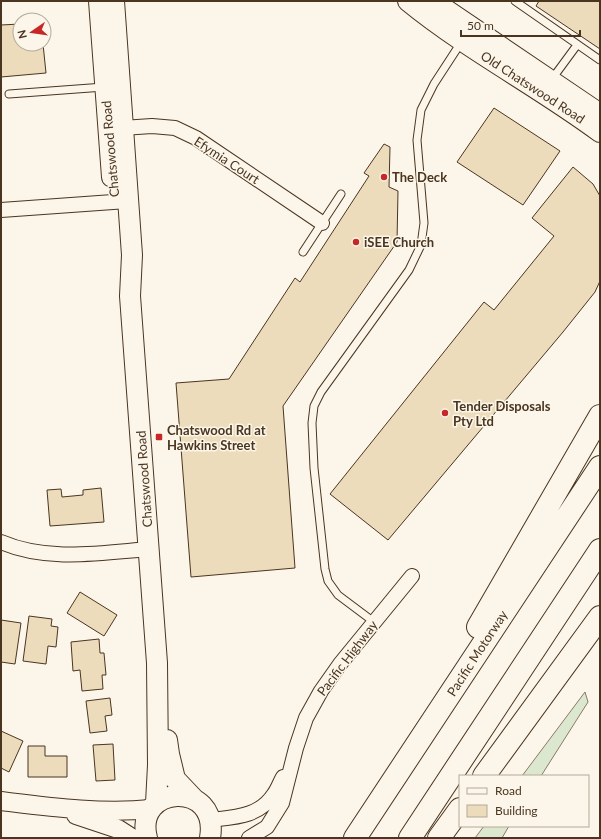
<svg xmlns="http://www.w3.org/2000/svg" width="601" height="839" font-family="Lato,sans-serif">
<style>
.green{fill:#dce7d0;stroke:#887966}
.building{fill:#ecdcbc;stroke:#4a3520}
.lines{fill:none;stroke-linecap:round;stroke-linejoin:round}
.service-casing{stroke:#4a3520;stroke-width:9}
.minor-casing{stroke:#4a3520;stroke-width:16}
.tertiary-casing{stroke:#4a3520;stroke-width:20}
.secondary-casing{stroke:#4a3520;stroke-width:22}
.motorway-casing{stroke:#4a3520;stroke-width:24}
.service{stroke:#fbf6e9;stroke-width:7}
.minor{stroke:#fbf6e9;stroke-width:14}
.tertiary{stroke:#fbf6e9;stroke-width:18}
.secondary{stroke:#fbf6e9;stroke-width:20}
.motorway{stroke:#fbf6e9;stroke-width:22}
.poi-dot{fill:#c62828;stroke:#fbf6e9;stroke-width:1.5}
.labels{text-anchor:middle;stroke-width:3;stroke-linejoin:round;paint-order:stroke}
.street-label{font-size:13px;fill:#4a3520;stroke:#fbf6e9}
.poi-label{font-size:13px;font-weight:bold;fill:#4a3520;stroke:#fbf6e9;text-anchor:start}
</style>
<rect width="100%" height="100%" fill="#fbf6e9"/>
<path class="green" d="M585,692L588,702L541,776H522Z
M484,826H509L502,838H475Z"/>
<path class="building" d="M539,1H600V49L536,6Z
M20,24V44H43L46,73L1,77V25Z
M494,108L560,151L523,205L457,162Z
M384,144L390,147L389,187L398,191L397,242L283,406L295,568L191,577L176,383L229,379L295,278L300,282L369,176L364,173Z
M573,167L593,184L600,196V281L595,292L563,332L388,540L330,494L484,302L494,310L554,236L532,218Z
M101,488L104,522L50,526L47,490L61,489L62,497L83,495V490Z
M80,592L117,615L104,636L67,613Z
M29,616L52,619L51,626L58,627L56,647L48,646L46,664L23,661Z
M1,620L21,623L15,664L1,662Z
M99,639L100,653H104L106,675H102L103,689L82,691L80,670L73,671L71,642Z
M110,698L112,715L105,716L107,731L90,733L86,701Z
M1,731L23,741L9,772L1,768Z
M113,744L115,780L96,781L93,745Z
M28,746H45V756H67V777H28Z"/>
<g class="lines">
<defs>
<path id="service" d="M515,1L600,60
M552,79L577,45
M9,94L104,87
M303,252L341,194
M374,622L338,595L328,581L325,569L314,468L312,423L314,406L321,392L409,270L421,245L424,223L417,140L421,110L434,84L462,41"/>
<path id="minor" d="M122,128L152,126L175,128L196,138L322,223
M1,210L127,201
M1,542C47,562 100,553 149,549
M210,820C235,817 259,817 274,794C278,789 280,782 283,777
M249,838L267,827L282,803L296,748L306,718L321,691L340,664L412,576"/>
<path id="tertiary" d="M1,801C50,807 101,814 151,809
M76,815L118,829L132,838"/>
<path id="secondary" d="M99,1L112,177
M114,1L132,255L130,296L157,663L158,765L156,803
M408,1C468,50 538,86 600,132
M433,1L600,114
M167,740L169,754L175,779L194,799
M147,838C133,785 220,779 210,838"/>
<path id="motorway" d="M478,627L600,416
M484,776L600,617
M355,838L600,467
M410,838L600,550
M439,838L460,809"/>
</defs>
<use href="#service" class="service-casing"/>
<use href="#minor" class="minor-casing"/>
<use href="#tertiary" class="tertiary-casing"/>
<use href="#secondary" class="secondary-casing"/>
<use href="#motorway" class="motorway-casing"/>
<use href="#service" class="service"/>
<use href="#minor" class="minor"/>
<use href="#tertiary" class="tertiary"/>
<use href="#secondary" class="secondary"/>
<use href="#motorway" class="motorway"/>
</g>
<g class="poi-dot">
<circle cx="384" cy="177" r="4"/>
<circle cx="356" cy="242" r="4"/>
<circle cx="445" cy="413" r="4"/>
<rect x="155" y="433" width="8" height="8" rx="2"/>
</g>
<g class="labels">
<g class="street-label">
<text transform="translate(533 87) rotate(33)" y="5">Old Chatswood Road</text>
<text transform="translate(110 149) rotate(-95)" y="5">Chatswood Road</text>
<text transform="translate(227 160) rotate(33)" y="5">Efymia Court</text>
<text transform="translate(144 479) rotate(-94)" y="5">Chatswood Road</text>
<text transform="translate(477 653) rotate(-57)" y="5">Pacific Motorway</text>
<text transform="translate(347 658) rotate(-53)" y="5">Pacific Highway</text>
</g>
<g class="poi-label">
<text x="392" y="182">The Deck</text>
<text x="364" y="247">iSEE Church</text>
<text x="453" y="411">Tender Disposals<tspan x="453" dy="15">Pty Ltd</tspan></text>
<text x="167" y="435">Chatswood Rd at<tspan x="167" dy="15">Hawkins Street</tspan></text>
</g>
</g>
<rect width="601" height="839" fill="none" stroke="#4a3520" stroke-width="4"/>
<rect x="459" y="775" width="130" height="52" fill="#fbf6e9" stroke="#b4a999"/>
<rect x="467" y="788" width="20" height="6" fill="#fbf6e9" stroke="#b4a999"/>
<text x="495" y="795" font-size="12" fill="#4a3520">Road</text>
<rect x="467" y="805" width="20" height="12" fill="#ecdcbc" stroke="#b4a999"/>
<text x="495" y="815" font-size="12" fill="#4a3520">Building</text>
<g transform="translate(32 32) rotate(257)"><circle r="19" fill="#fbf6e9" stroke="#b4a999"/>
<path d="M0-3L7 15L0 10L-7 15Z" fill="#c62828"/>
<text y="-6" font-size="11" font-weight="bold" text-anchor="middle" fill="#4a3520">N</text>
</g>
<path d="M461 30v6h119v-6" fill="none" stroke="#4a3520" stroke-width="2"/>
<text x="467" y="30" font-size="12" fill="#4a3520" stroke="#fbf6e9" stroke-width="3" paint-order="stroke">50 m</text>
</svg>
